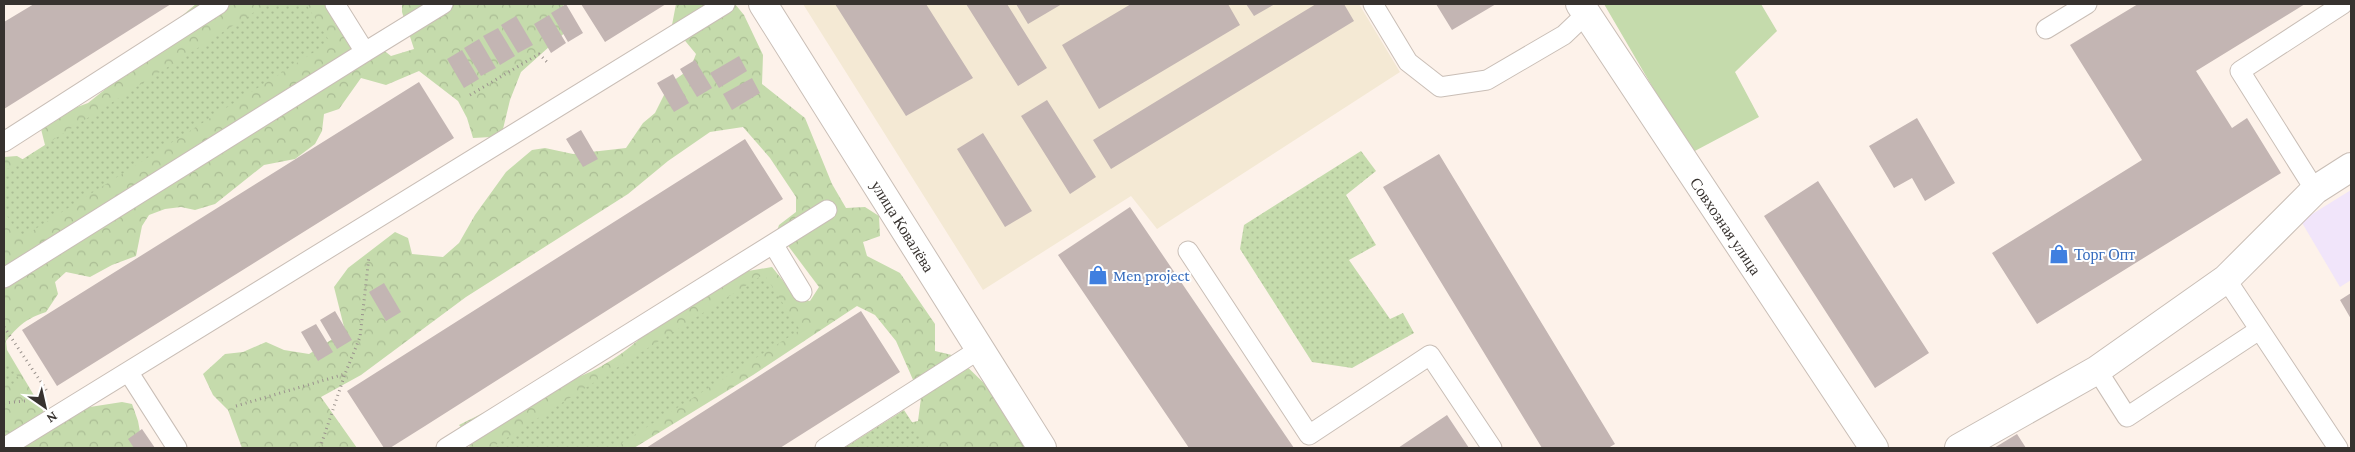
<svg xmlns="http://www.w3.org/2000/svg" width="2355" height="452" font-family="'Crimson Pro',serif">
<style>
.industrial{fill:#f4e9d4}
.education{fill:#f1e5fa}
.grass{fill:#c5dbac}
.forest{fill:url(#forest-crowns)}
.park{fill:url(#park-dots)}
.building{fill:#c3b5b3}
.lines{fill:none;stroke-linecap:round;stroke-linejoin:round}
.service-casing{stroke:#c9beb6;stroke-width:21}
.minor-casing{stroke:#c9beb6;stroke-width:30}
.path{stroke:#9a928d;stroke-width:3;stroke-dasharray:1 4;stroke-linecap:butt}
.service{stroke:#fff;stroke-width:19}
.minor{stroke:#fff;stroke-width:28}
.labels{text-anchor:middle;stroke-width:4;stroke-linejoin:round;paint-order:stroke}
.street-label{font-size:16px;fill:#37322f;stroke:#fff}
.shop-label{font-size:16px;fill:#366cbe;stroke:#fff;text-anchor:start}
</style>
<defs>
<pattern id="forest-crowns" width="20" height="18" patternUnits="userSpaceOnUse" patternTransform="scale(1.25)"><rect width="20" height="18" fill="#c5dbac"/><path d="M2 6a3 3 0 1 1 6 0M12 15a3 3 0 1 1 6 0" fill="none" stroke="#aabc94"/></pattern>
<pattern id="park-dots" width="8" height="8" patternUnits="userSpaceOnUse" patternTransform="scale(1.25)"><rect width="8" height="8" fill="#c5dbac"/><path d="M2 2h.1M6 6h.1" fill="none" stroke="#aabc94" stroke-width="1.8" stroke-linecap="round"/></pattern>
</defs>
<rect width="100%" height="100%" fill="#fdf2ea"/>
<path class="industrial" d="M803,4H1359L1400,72L1157,229L1131,196L983,290Z"/>
<path class="education" d="M2351,190V280L2340,287L2301,221Z"/>
<path class="grass" d="M1604,4H1761L1777,31L1735,72L1759,117L1691,153Z"/>
<path class="forest" d="M196,4H325L336,25L368,38L391,56L414,49L402,12V4H563L569,29L521,72L510,100L503,129L491,137L473,138L467,118L458,101L419,71L386,85L361,78L339,109L324,114L322,131L315,144L295,159L264,165L215,204L195,210L181,207L165,209L149,215L142,226L136,256L112,265L90,277L66,272L55,282L58,294L46,312C26,319 20,324 6,341L7,350L45,414L122,402L132,404L138,421L143,448H4V157L17,156L36,167L47,153L41,129L61,113L88,103L113,83L162,52L171,25Z
M676,4H735L744,15L763,55L762,84L805,118L832,184L846,208L865,207L879,216L880,236L863,242L867,256L900,273L935,324V351L956,356L1051,448H857L891,427L918,421L921,398L896,341L875,315L857,306L753,375L634,448H469L471,440L459,425L483,413L527,404L544,378C554,378 569,380 578,377C599,370 637,346 650,327C664,308 656,303 680,290L705,296L748,271L772,267L797,298L810,301L819,287L777,231L779,225L796,212V197L770,158L743,127L710,132L668,161L628,194L466,297L361,375L321,397L357,448H242L228,410L213,395L203,374L225,354L243,352L266,342L284,350L309,354L345,331L334,287L348,268L395,232L408,238L412,254L443,257L459,243L475,215L506,172L532,150L545,148L573,154L626,148L643,123L655,113L670,83L690,69L696,54L672,25Z"/>
<path class="park" d="M267,4H306L330,42L21,238L4,211V171Z
M1361,151L1376,171L1346,195L1376,245L1349,260L1390,319L1403,313L1414,333L1352,368L1312,362L1240,249L1244,225Z
M764,274L800,330L614,448H491Z
M4,355L21,382L4,386Z
M904,410L929,448H844Z"/>
<path class="building" d="M34,4H171L4,109V22Z
M566,4L583,33L568,42L551,13Z
M581,4H666L605,42Z
M835,4H926L973,78L906,116Z
M966,4H1007L1047,68L1018,86Z
M1016,4H1062L1028,24Z
M1131,4H1228L1240,25L1099,109L1062,45Z
M1246,4H1275L1254,16Z
M1316,4H1344L1354,21L1111,169L1093,140Z
M1436,4H1496L1452,30Z
M2138,4H2305L2196,71L2232,128L2247,118L2281,173L2037,324L1992,253L2142,160L2070,45Z
M549,15L566,43L551,53L534,24Z
M516,16L533,45L518,53L501,25Z
M498,28L515,56L500,65L483,36Z
M479,39L496,68L481,76L464,48Z
M462,50L479,79L464,88L447,59Z
M739,56L747,71L719,88L710,73Z
M695,60L712,88L697,97L680,69Z
M673,74L689,103L674,112L657,83Z
M752,78L760,93L732,110L723,94Z
M419,82L454,138L57,386L22,330Z
M1047,100L1096,177L1070,194L1021,116Z
M1917,118L1955,183L1925,201L1912,178L1894,188L1869,146Z
M581,130L598,159L583,167L566,139Z
M983,133L1032,211L1005,227L957,149Z
M745,139L783,199L425,426L390,448H384L347,391Z
M1439,154L1615,444L1608,448H1542L1383,187Z
M1818,181L1929,353L1875,388L1764,216Z
M1130,207L1294,448H1189L1058,255Z
M384,283L401,312L386,321L369,292Z
M2351,293V319L2340,300Z
M335,311L352,340L337,349L320,320Z
M861,311L900,372L780,448H646Z
M316,324L333,352L318,361L301,332Z
M1447,415L1469,448H1398Z
M142,429L155,448H134L128,439Z
M2017,434L2026,448H1994Z"/>
<g class="lines">
<defs>
<path id="service" d="M1373,4L1408,62L1440,87L1487,80L1564,35L1586,14
M2046,29L2087,4
M365,52L443,4
M4,142L219,4
M2315,190L2240,71L2343,4
M773,244L802,292
M1188,251L1309,435L1430,355L1492,448
M4,278L365,52L335,4
M2226,279L2338,448
M2097,370L2127,417L2259,330
M129,373L177,448
M4,448L725,4
M446,448L827,210
M825,448L980,349"/>
<path id="minor" d="M763,4L1042,448
M1580,4L1874,448
M1959,448L2097,370L2226,279L2315,190L2351,167"/>
</defs>
<use href="#service" class="service-casing"/>
<use href="#minor" class="minor-casing"/>
<path class="path" d="M470,95L539,54L548,63
M4,327L47,391
M4,403L25,401
M236,406L345,374
M320,448L345,374L360,337L369,256"/>
<use href="#service" class="service"/>
<use href="#minor" class="minor"/>
</g>
<defs>
<symbol id="shop-bare" viewBox="-9 -9 18 18"><path d="M-5-2.5h2.3a2.7 3.5 0 0 1 5.4 0H5L5.5 6h-11ZM-1.5-2.5h3a1.5 2.3 0 0 0-3 0Z" fill="#3f7fe0" stroke="#fff" stroke-width="2.5" paint-order="stroke"/></symbol>
</defs>
<g fill-rule="evenodd">
<use href="#shop-bare" x="2045" y="240" width="28" height="28"/>
<use href="#shop-bare" x="1084" y="261" width="28" height="28"/>
</g>
<g class="labels">
<g class="street-label">
<text transform="translate(903 226) rotate(58)" y="6">улица Ковалёва</text>
<text transform="translate(1726 226) rotate(56)" y="6">Совхозная улица</text>
</g>
<g class="shop-label">
<text x="2074" y="260">Торг Опт</text>
<text x="1113" y="281">Men project</text>
</g>
</g>
<rect width="2355" height="452" fill="none" stroke="#37322f" stroke-width="10"/>
<g transform="translate(45 407) rotate(146)" stroke="#ffffff" stroke-width="4" paint-order="stroke">
<path d="M0-4L9 19L0 12L-9 19Z" fill="#37322f"/>
<text y="-8" font-size="14" font-weight="bold" text-anchor="middle" fill="#37322f">N</text>
</g>
</svg>
